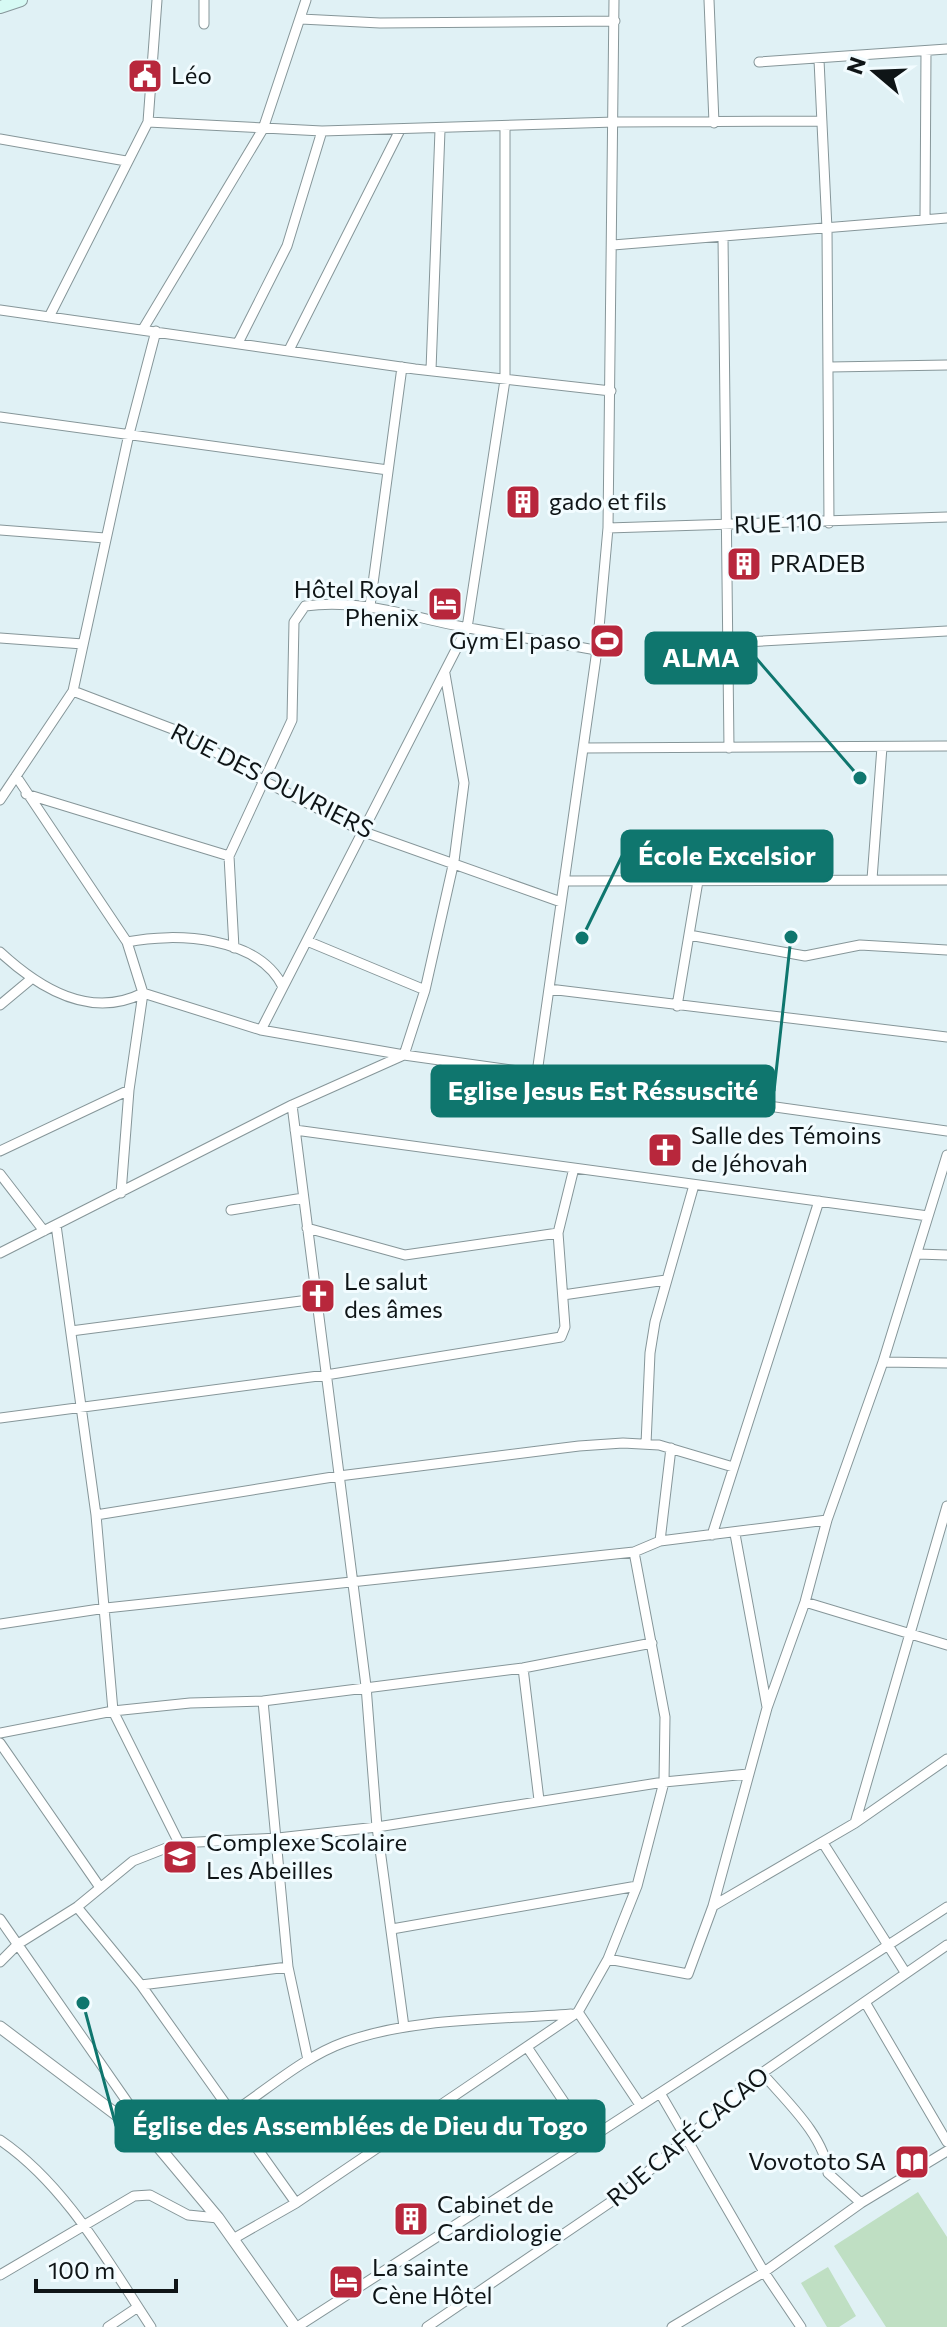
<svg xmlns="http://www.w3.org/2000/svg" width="947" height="2327" font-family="Commissioner,sans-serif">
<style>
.green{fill:#bfdfc3}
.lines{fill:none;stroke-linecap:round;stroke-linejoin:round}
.minor-casing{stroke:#869699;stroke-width:11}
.tertiary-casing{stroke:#869699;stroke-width:13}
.secondary-casing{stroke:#869699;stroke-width:14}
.minor{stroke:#fff;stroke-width:9}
.tertiary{stroke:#fff;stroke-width:11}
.secondary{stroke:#d6faf4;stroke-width:12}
.labels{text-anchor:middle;stroke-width:6;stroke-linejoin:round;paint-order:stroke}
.poi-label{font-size:24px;fill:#0f1517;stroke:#f2fcff;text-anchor:start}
.street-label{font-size:24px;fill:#0f1517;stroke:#f2fcff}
.leader{fill:none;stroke:#0f766e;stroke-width:3}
.callout-dot{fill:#0f766e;stroke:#f2fcff;stroke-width:3}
.callout{fill:#0f766e;stroke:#0f766e;stroke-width:3}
.callout-label{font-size:26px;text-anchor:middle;font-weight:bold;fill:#fff}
</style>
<rect width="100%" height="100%" fill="#e0f1f5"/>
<path class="green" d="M918,2192L947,2237V2327H886L834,2246Z
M828,2267L856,2316L839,2327H827L801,2283Z"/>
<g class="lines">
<defs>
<path id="minor" d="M709,0L714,123
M301,19L380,23L615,21
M204,24V0
M819,60L827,229L829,523
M759,62L947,49
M148,122L322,131L615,122L822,121
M0,139L126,161
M925,219L926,51
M723,237L729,748
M613,245L947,218
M0,310L415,369L611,391
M49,317L148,122L157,0
M143,329L263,129L306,0
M238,343L287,246L322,131
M289,350L400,130
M830,367L947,365
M431,370L440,130
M0,417L388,470
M608,528L947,517
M0,530L105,538
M370,606L402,367
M0,638L83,644
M727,643L947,631
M73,691L183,733L264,781L364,832L561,902
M584,748L947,746
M26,794L229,856L234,948
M0,800L73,691L129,434L156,331
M229,856L292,720L294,622L305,606C362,598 413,618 469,628C511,636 555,643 597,650
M872,879L882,747
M564,881L947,880
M689,935L805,956L860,945L947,950
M307,941L425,990
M127,942C176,932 258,936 283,987
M0,952C39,988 90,1020 143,993L127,942L16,776
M549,989L947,1037
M0,1005L30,980
M677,1006L698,881
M261,1030L467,628L505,380V127
M537,1073L597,650L608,528L614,0
M292,1105L366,1686L377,1827L404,2027
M295,1130L928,1216
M0,1151L129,1090
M0,1174L44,1231
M121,1193L129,1090L143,993L261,1030L404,1055L947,1131
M231,1210L303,1198
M56,1225L96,1515L113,1711L179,1843
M307,1228L405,1255L558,1233
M0,1253L292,1105L404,1055L425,990L454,861L464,783L445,674
M918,1254L947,1255
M563,1295L666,1280
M71,1331L316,1299
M883,1362L947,1363
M0,1418L326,1375L561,1337L565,1327L558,1233L574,1168
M646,1444L650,1353L655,1322L694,1185
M96,1515L339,1476L579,1446L623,1443L659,1445L733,1467
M735,1534L767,1707
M712,1535L819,1201
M660,1541L671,1448
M805,1602L947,1645
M0,1624L106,1608L634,1552L660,1541L827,1520
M523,1668L539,1800
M263,1701L288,1967L308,2060
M0,1733L113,1711L190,1703L263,1701L523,1668L652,1643
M0,1743L99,1886
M855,1823L947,1506
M823,1843L905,1972
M713,1906L855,1823L947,1759
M77,1907L141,1985L296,2203
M0,1919L153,2139
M392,1929L637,1886
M608,1959L688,1974L713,1906L767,1708L805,1602L827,1520L883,1362L947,1155
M0,1962L18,1944L77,1907L133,1861L179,1843L278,1838L377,1827L664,1782L748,1774
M141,1985L288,1967
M865,2002L947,2142
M578,2012L640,2105
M762,2073C785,2100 825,2136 828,2173L861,2203
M660,2093L764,2272L801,2327
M230,2114C267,2090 303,2057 345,2042C415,2017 497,2020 571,2014
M589,2139L947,1907
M0,2140C66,2185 108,2262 151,2327
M233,2239L296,2203L578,2012L608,1959L637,1886L664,1782L665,1717L634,1552
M0,2275L134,2196L150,2195L188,2215L218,2218
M108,2327L138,2307
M297,2327L589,2139L527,2047
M427,2327L621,2195L762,2073L947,1945
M672,2327L764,2272L861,2203L947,2151"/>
<path id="tertiary" d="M0,2027L157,2145L218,2218L295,2327"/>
<path id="secondary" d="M0,7L21,0"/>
</defs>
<use href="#minor" class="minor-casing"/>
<use href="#tertiary" class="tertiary-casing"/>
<use href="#secondary" class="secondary-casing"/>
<use href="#minor" class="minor"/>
<use href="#tertiary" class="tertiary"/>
<use href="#secondary" class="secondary"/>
</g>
<defs>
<symbol id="civic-square" viewBox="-11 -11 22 22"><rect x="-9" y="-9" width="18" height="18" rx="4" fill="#b8273c" stroke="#f2fcff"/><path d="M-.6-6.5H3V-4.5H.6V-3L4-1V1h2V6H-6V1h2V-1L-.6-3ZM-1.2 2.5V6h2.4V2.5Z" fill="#fff"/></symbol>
<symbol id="building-square" viewBox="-11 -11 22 22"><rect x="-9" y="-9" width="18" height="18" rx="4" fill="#b8273c" stroke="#f2fcff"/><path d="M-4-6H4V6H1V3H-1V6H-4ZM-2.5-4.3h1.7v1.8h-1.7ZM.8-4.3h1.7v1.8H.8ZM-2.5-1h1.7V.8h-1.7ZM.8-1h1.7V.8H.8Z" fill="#fff"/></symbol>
<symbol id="hotel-square" viewBox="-11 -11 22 22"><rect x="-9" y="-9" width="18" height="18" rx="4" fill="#b8273c" stroke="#f2fcff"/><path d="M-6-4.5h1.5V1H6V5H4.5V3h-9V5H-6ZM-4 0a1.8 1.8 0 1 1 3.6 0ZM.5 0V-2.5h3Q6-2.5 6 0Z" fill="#fff"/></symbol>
<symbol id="stadium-square" viewBox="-11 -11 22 22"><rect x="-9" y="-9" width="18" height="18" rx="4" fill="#b8273c" stroke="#f2fcff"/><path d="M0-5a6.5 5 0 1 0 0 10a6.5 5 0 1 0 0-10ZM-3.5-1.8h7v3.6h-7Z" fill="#fff"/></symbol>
<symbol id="church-square" viewBox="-11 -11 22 22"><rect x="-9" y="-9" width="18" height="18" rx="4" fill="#b8273c" stroke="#f2fcff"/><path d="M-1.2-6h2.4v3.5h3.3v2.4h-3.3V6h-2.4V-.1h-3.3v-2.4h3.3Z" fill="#fff"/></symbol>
<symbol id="school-square" viewBox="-11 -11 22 22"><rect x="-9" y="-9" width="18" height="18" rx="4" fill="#b8273c" stroke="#f2fcff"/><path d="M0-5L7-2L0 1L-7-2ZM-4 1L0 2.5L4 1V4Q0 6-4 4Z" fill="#fff"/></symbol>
<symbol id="library-square" viewBox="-11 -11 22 22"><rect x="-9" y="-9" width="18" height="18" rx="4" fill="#b8273c" stroke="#f2fcff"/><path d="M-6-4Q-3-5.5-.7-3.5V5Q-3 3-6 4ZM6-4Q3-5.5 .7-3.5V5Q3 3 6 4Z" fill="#fff"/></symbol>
</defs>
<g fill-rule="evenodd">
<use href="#civic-square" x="125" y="56" width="40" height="40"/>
<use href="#building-square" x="503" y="482" width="40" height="40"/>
<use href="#building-square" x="724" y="544" width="40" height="40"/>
<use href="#hotel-square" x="425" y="584" width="40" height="40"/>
<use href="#stadium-square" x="587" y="621" width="40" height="40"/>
<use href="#church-square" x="645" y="1130" width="40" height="40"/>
<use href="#church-square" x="298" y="1276" width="40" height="40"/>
<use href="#school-square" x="160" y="1837" width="40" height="40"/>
<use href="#library-square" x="892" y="2142" width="40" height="40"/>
<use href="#building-square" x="391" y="2199" width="40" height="40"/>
<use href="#hotel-square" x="326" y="2262" width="40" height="40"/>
</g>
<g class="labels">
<g class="poi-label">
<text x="171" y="84">Léo</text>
<text x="549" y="510">gado et fils</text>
<text x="770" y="572">PRADEB</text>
<text x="419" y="598" text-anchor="end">Hôtel Royal<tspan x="419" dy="28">Phenix</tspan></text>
<text x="581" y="649" text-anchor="end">Gym El paso</text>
<text x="691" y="1144">Salle des Témoins<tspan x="691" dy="28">de Jéhovah</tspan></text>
<text x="344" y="1290">Le salut<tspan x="344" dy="28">des âmes</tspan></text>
<text x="206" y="1851">Complexe Scolaire<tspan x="206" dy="28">Les Abeilles</tspan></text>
<text x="886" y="2170" text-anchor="end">Vovototo SA</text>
<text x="437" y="2213">Cabinet de<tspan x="437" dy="28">Cardiologie</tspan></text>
<text x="372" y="2276">La sainte<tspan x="372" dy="28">Cène Hôtel</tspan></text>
</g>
<g class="street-label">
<text transform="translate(778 524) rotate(-2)" y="8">RUE 110</text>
<text transform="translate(272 781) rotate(27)" y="8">RUE DES OUVRIERS</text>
<text transform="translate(688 2137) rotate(-40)" y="8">RUE CAFÉ CACAO</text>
</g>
</g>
<path class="leader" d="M860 778L756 658M582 938L622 856M791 937L774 1091M83 2003L116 2126"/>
<g class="callout-dot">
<circle cx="860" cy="778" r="8"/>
<circle cx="582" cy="938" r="8"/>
<circle cx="791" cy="937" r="8"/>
<circle cx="83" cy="2003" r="8"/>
</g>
<g class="callout">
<rect x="646" y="633" width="110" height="50" rx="8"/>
<rect x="622" y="831" width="210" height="50" rx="8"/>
<rect x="432" y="1066" width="342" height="50" rx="8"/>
<rect x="116" y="2101" width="488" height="50" rx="8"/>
</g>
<g class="callout-label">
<text x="701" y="667">ALMA</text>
<text x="727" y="865">École Excelsior</text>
<text x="603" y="1100">Eglise Jesus Est Réssuscité</text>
<text x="360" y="2135">Église des Assemblées de Dieu du Togo</text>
</g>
<g transform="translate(875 72) rotate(289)" stroke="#f2fcff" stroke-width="6" paint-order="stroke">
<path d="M0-6L14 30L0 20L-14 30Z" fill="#0f1517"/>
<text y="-12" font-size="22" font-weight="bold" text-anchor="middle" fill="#0f1517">N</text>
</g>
<path d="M36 2279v12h140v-12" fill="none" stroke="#0f1517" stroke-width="4"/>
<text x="48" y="2279" font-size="24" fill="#0f1517" stroke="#f2fcff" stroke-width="6" paint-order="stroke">100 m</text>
</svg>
